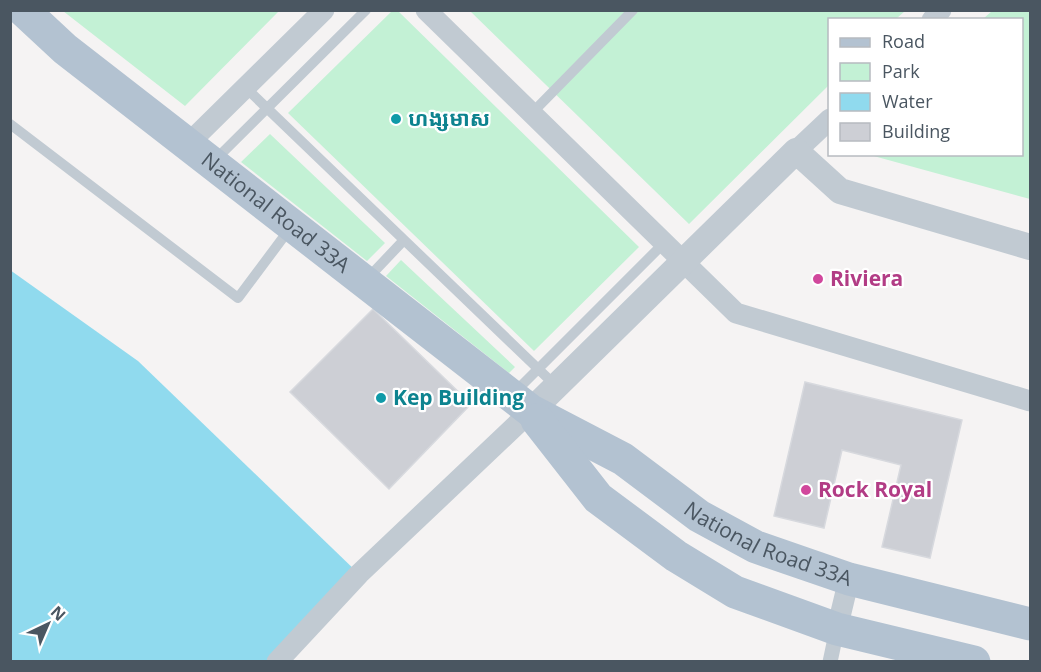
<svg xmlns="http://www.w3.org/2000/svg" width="1041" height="672" font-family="'Open Sans','Noto Sans Khmer',sans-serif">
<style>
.green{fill:#c3f1d5}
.water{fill:#90daee}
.building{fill:#cdcfd5;stroke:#d7d9de;stroke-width:1.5}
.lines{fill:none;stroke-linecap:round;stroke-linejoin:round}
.service{stroke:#c1cad2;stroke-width:10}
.pedestrian{stroke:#c1cad2;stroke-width:15}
.minor{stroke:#c1cad2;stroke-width:21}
.tertiary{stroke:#c1cad2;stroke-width:26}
.primary{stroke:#b3c2d1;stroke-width:33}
.culture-dot{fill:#0f9aa8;stroke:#fff;stroke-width:2}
.hotel-dot{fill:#d1479c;stroke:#fff;stroke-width:2}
.labels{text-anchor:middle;stroke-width:4.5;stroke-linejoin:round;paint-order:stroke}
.culture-label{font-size:21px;font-weight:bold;fill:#0d838f;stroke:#fff;text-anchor:start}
.street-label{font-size:21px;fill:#4a5661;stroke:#fff}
.hotel-label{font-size:21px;font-weight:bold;fill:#b23c85;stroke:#fff;text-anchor:start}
</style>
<rect width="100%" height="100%" fill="#f5f3f3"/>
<path class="green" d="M63,11H279L185,106Z
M392,11H398L639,247L534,351L288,113Z
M470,11H905L896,19L830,20L829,85L689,224Z
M992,11H1030V199L870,155L1022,154V20L983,19Z
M270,134L385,243L367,261L241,162Z
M401,260L515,367L509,373L386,276Z"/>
<path class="water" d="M10,270L138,361L359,574L267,661H11Z"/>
<path class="building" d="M373,309L471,404L389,489L290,392Z
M805,382L962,420L930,558L882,547L901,465L842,450L824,528L774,516Z"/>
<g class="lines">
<path class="service" d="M246,88L556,386
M532,113L633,10
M10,124L238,298L291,227
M215,160L366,10
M367,279L404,240
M513,394L664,243"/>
<path class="pedestrian" d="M830,662L837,629"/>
<path class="minor" d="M426,10L736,313L1030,401
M932,20L941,10
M189,143L324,10
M796,151L830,119
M837,629L849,579
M277,662L359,574L531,411"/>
<path class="tertiary" d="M531,411L796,151L840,191L1030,247"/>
<g class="primary">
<path id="s1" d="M23,10L65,49L531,411L623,459L699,516L756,547L849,579L1030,624"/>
<path d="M537,420L598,498L676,556L735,592L837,629L974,662"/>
</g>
</g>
<g class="culture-dot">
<circle cx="396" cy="119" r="6"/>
<circle cx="381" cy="398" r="6"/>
</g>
<g class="hotel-dot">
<circle cx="818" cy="279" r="6"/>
<circle cx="806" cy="490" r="6"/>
</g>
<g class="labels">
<g class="culture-label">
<text x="408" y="126">ហង្សមាស</text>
<text x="393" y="405">Kep Building</text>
</g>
<g class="street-label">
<text dy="7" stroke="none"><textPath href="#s1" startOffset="324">National Road 33A</textPath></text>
<text dy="7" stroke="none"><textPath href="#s1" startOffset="921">National Road 33A</textPath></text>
</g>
<g class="hotel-label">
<text x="830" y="286">Riviera</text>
<text x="818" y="497">Rock Royal</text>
</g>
</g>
<rect width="1041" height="672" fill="none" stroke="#4a5661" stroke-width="24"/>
<rect x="828" y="18" width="195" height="138" fill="#ffffff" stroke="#b7bbc0" stroke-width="1.5"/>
<rect x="840" y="38" width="30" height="9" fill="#b3c2d1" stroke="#b7bbc0" stroke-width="1.5"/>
<text x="882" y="48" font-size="18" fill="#4a5661">Road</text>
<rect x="840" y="63" width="30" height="18" fill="#c3f1d5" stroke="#b7bbc0" stroke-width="1.5"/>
<text x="882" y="78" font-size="18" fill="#4a5661">Park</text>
<rect x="840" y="93" width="30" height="18" fill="#90daee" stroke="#b7bbc0" stroke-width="1.5"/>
<text x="882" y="108" font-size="18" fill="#4a5661">Water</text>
<rect x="840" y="123" width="30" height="18" fill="#cdcfd5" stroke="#b7bbc0" stroke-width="1.5"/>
<text x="882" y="138" font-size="18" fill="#4a5661">Building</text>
<g transform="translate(48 624) rotate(44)" stroke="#ffffff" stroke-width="4.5" paint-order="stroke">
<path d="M0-4.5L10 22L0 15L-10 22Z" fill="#4a5661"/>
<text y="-9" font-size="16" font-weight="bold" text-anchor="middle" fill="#4a5661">N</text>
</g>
</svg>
